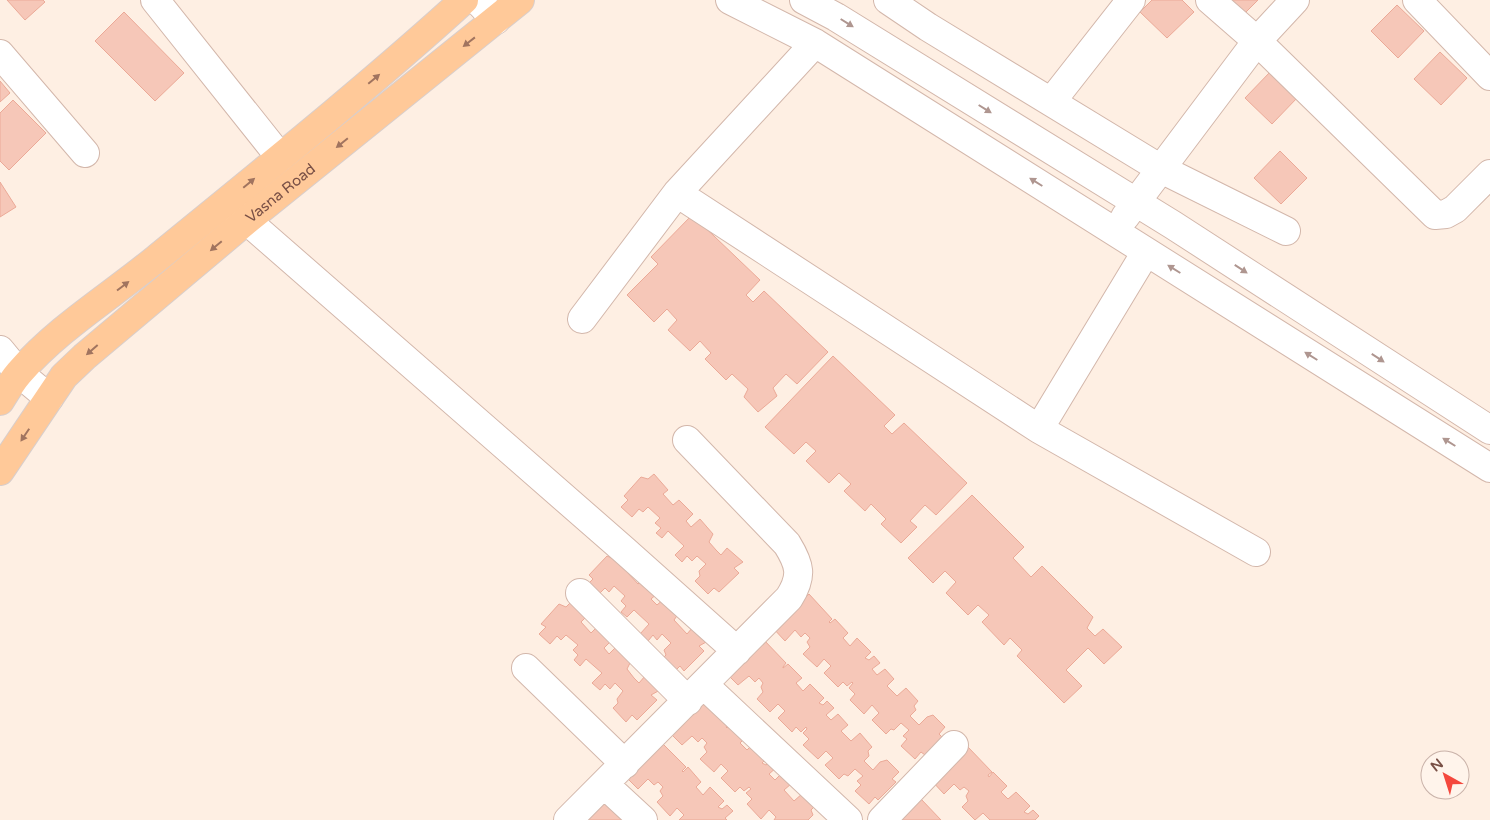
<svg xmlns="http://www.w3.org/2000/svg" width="1490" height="820" font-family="'Varela Round',sans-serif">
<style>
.building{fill:#f6c7b8;stroke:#eba997}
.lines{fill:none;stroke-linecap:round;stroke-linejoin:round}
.minor-casing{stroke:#d3b7ab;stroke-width:30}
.major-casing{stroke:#d9cecb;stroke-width:30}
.minor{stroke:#fff;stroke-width:28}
.major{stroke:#ffc999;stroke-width:28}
.oneway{fill:#af9690}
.oneway2{fill:#a1745f}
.labels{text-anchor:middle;stroke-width:4.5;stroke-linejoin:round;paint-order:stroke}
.street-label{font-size:15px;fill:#795046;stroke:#fff4eb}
</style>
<rect width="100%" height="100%" fill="#feefe3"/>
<path class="building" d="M7,0H43L45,2L25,20Z
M1152,0H1182L1194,12L1167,38L1140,12Z
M1224,0H1258L1241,17Z
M1397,5L1424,31L1398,58L1371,31Z
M124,12L184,73L155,101L95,41Z
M1440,52L1467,78L1441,105L1414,79Z
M1271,71L1298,97L1272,124L1245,98Z
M0,81L10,93L0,102Z
M13,100L46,133L9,170L0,161V113Z
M1280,151L1307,178L1281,204L1254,178Z
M0,182L16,207L0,217Z
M692,215L760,280L746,295L753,302L764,291L828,352L797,384L786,374L773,388L777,396L758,412L744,397L748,389L732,374L726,380L705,359L711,353L700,341L690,351L668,330L677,320L667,309L654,322L627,295L658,264L651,257Z
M833,356L895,415L884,426L892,434L904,423L967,483L936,515L925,505L910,521L917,527L901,543L881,524L886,519L871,504L865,511L844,491L851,484L839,473L829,483L806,461L816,451L806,442L794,454L765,427Z
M654,474L668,490L663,494L673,505L679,500L693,514L686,521L691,527L700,519L713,534L709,542L716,550L721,555L727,548L743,562L734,568L739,573L719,592L714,588L708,594L695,581L700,576L699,571L706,564L697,556L692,561L687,556L682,562L675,555L684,546L668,531L662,538L656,533L661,528L655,523L660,518L648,507L643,512L639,509L632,517L621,507L628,500L624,496L641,477L648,479Z
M972,495L1024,547L1013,558L1031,577L1042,566L1093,617L1087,628L1095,636L1103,629L1122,647L1104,664L1088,648L1066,670L1082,686L1064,703L1017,656L1022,650L1010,638L1004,645L982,622L989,615L978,605L968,615L946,593L956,582L945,571L933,583L908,558Z
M607,556L634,568L628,573L638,584L644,579L658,593L651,599L657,605L665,598L679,613L674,620L687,634L693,627L708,641L699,646L704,651L684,671L680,666L673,673L661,660L666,655L664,650L671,643L662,634L657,640L653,635L648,641L640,634L649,624L634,610L627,617L621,612L626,606L621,601L625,596L614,586L609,592L605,588L598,595L587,585L593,579L589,575Z
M809,594L832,619L829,622L830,623L835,619L848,633L843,638L850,646L857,638L871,652L865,658L869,660L874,656L880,663L872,669L877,675L885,669L894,679L887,686L897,696L906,688L918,701L914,706L916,710L910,716L919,725L927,717L933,715L945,727L939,734L942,737L925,755L921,752L915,759L901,746L907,739L903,736L909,730L901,723L894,730L891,729L886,734L872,720L879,713L872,705L864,714L850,700L855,694L849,688L853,683L852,682L847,686L843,682L838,687L824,673L831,666L824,659L817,667L803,654L810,647L807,642L810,638L805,633L801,637L795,630L785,641L772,627Z
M572,601L586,617L581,622L591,633L597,627L610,642L604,648L609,654L617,646L631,661L627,669L634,678L639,683L645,676L660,690L651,695L657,700L637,720L632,715L626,722L613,708L618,703L617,699L623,691L615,683L610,689L605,684L600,690L592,683L602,673L586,659L580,666L574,660L578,655L573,650L578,645L566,635L561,640L557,636L550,644L539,634L546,627L541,624L559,604L566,607Z
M763,639L786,663L783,667V668L788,664L802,678L796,683L803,691L810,684L824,698L819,703L823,705L827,701L834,708L826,715L831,720L838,714L848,725L841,731L851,741L860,733L872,747L868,751L869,756L864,761L873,770L880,762L887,760L899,772L892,779L896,782L878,800L875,797L869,804L855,791L861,785L857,781L863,776L855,769L848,776L844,774L839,779L825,765L833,758L826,751L818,759L803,745L809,739L803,733L807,729L806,727L801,732L796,727L792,732L778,718L785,711L778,704L770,712L757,699L763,692L761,687L763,683L759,678L755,682L749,676L738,685L725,672Z
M706,699L729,723L726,727L727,728L732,723L745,738L740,743L747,750L754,743L768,757L762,763L766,765L771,761L777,767L769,774L775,780L782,773L791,784L784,790L794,801L803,793L815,806L811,810L813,815L808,820H774L776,817L769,810L761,819L747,804L752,799L746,793L751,789L749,787L744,791L740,787L735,792L721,778L728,771L721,764L714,772L700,759L707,752L704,747L707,743L702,738L698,742L692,736L682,745L669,732Z
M662,743L686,767L682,771L683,772L688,767L701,782L696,787L703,795L710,787L724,801L718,807L722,809L727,805L733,811L725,818L727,820H679L684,815L677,808L670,816L657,802L663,796L660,791L663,787L658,782L654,785L648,779L638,789L625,776Z
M968,747L992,772L988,775L989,777L993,772L1007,786L1001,792L1008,799L1016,792L1030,806L1024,812L1028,814L1033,810L1039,816L1035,820H990L983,813L975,820L962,807L968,801L966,796L969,791L964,787L960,790L954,784L944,794L931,780Z
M605,798L627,820H571Z
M921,799L941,820H888L915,805Z"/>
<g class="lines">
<defs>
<path id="minor" d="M155,0L280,157
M477,0L496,20
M730,0L815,43L1490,468
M804,0L836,17L1173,225L1490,430
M888,0L928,27L1161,169L1286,231
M1210,0L1257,41L1435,215L1446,214L1455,209L1490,174
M1417,0L1490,76
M0,54L85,153
M1051,102L1131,0
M677,193L1039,429L1256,552
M229,205L624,550L737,651
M1125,217L1136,202L1257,41L1295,0
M582,319L677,193L815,43
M0,350L19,373L49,398
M1039,429L1146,252
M580,593L688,701
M526,668L625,764
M704,685L848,820
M604,784L643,820
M568,820L789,598C803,576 800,565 787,544L687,440
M882,820L954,745"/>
<g id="major">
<path d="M0,401C6,391 12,381 19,373C58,328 111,296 156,259C260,174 365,90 464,0"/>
<path id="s1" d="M0,471L64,376L84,357L247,220L520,0"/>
</g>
</defs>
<use href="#minor" class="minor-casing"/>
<use href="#major" class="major-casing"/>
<use href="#minor" class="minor"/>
<use href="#major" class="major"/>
</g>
<defs><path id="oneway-solid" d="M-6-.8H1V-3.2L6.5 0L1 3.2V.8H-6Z" transform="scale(1.25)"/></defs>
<g class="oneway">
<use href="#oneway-solid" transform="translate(847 23) rotate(32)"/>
<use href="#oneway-solid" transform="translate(985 109) rotate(32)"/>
<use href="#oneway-solid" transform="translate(1036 182) rotate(-148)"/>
<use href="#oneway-solid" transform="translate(1174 269) rotate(-148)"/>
<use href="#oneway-solid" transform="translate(1241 269) rotate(33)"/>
<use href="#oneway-solid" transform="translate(1311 356) rotate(-148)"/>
<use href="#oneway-solid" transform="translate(1378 358) rotate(33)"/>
<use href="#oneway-solid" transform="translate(1449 442) rotate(-148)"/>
</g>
<g class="oneway2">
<use href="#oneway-solid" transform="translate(469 42) rotate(142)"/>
<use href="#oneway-solid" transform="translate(374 79) rotate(-40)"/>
<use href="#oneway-solid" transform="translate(342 143) rotate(141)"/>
<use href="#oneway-solid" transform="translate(249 183) rotate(-40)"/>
<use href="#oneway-solid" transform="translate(216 246) rotate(140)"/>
<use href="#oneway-solid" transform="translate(123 286) rotate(-37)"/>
<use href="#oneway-solid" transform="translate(92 350) rotate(139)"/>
<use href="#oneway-solid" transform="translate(25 435) rotate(124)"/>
</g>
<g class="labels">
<g class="street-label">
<text dy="5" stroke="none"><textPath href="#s1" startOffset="398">Vasna Road</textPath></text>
</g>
</g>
<g transform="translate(1445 775) rotate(321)"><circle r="24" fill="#fff4eb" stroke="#c9b2a9"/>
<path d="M0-4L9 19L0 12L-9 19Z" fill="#f4483d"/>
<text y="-8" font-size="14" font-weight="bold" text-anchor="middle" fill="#795046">N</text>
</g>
</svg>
